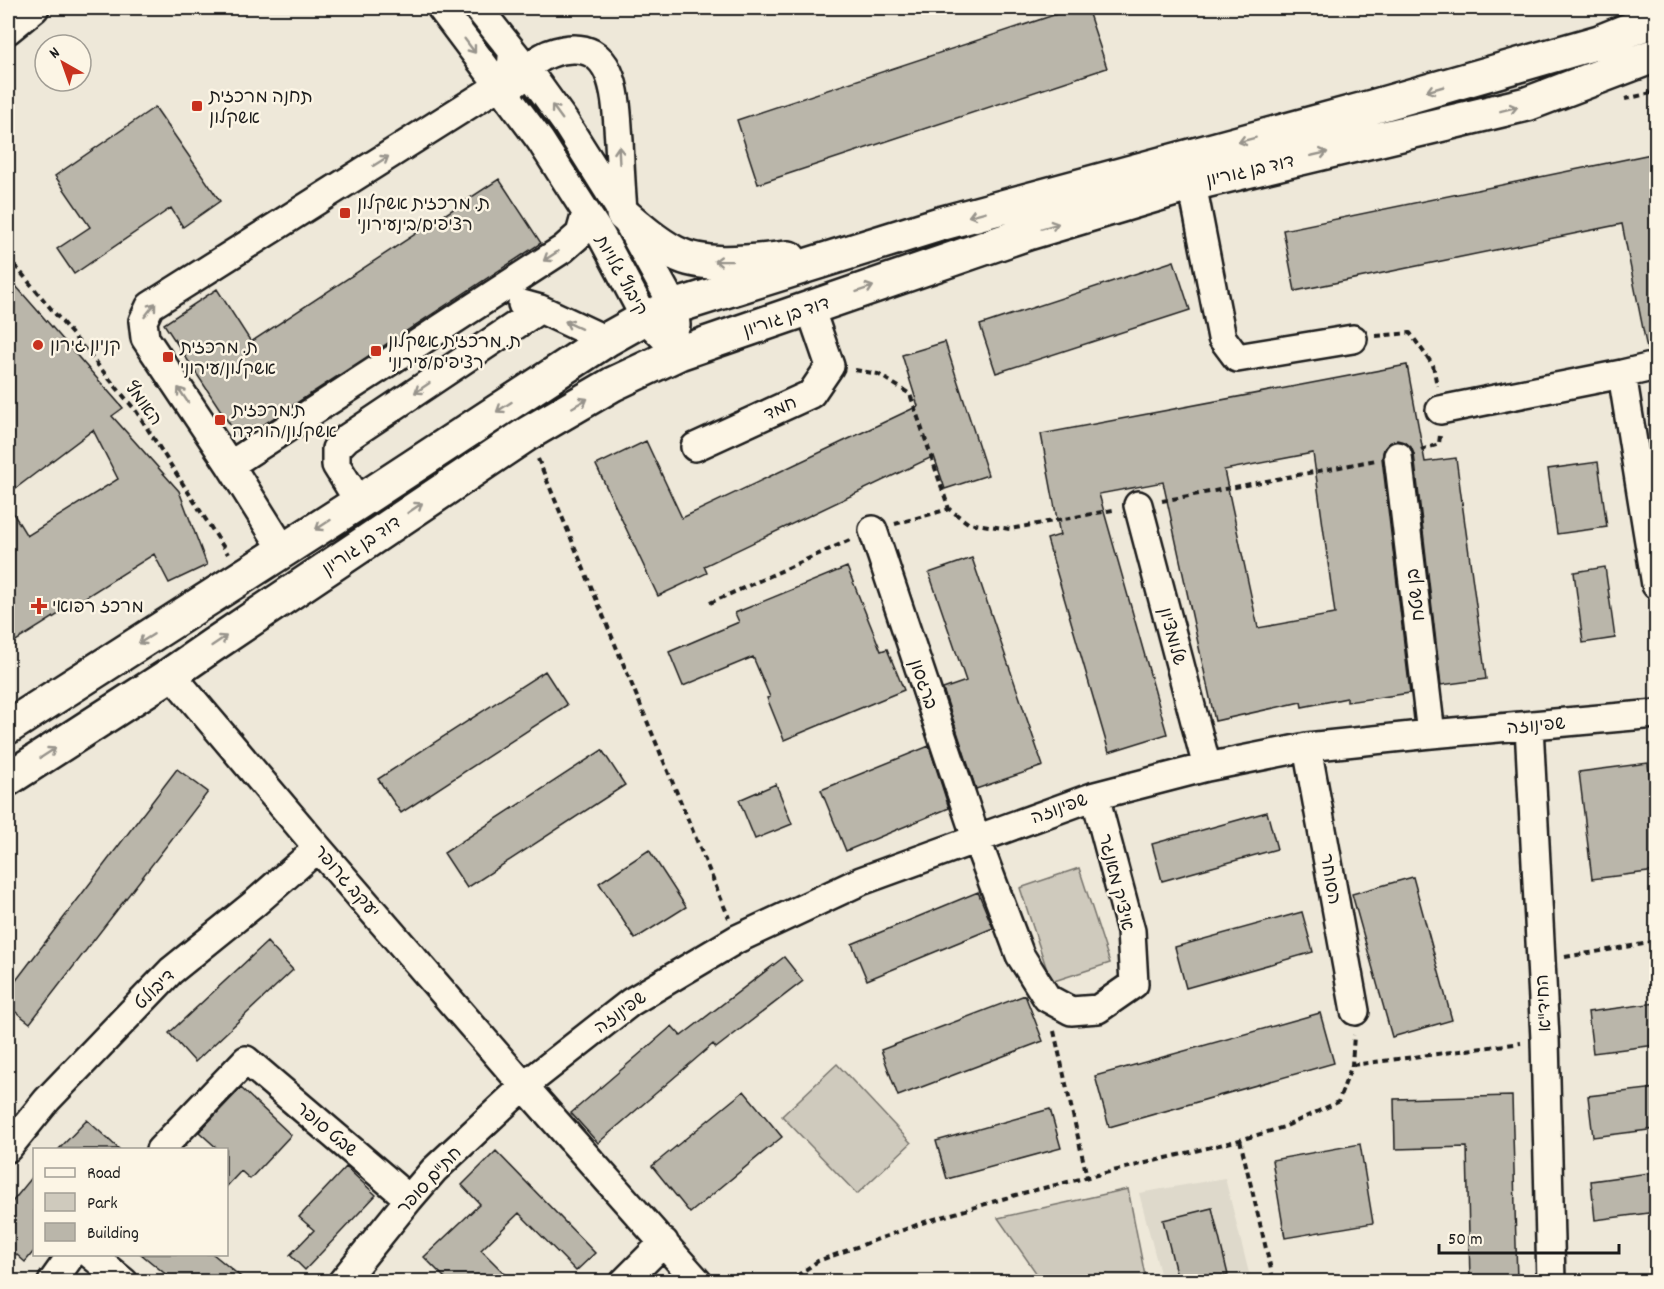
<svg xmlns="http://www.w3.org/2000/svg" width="1664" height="1289" font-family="Dekko,'Playpen Sans Hebrew',sans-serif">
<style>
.built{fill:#ded9cb}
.green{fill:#cfcabd;stroke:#76736c;stroke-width:1.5}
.building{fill:#bab6aa;stroke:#1c1c1c;stroke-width:1.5;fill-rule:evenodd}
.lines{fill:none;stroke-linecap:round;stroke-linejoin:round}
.minor-casing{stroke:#1c1c1c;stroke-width:32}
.major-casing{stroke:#1c1c1c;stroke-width:38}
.path{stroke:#1c1c1c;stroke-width:4;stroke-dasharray:6 4.5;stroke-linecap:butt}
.minor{stroke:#fcf5e5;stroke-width:27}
.major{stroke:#fcf5e5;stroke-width:33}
.oneway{stroke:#97938b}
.poi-dot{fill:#c8321e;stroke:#fcf5e5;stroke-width:2}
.labels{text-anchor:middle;stroke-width:5;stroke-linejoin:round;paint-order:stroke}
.poi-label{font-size:18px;fill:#1c1c1c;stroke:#fcf5e5;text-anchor:start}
.street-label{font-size:18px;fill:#1c1c1c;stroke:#fcf5e5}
</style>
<rect width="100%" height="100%" fill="#eee8d9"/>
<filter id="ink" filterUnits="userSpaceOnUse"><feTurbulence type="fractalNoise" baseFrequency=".0167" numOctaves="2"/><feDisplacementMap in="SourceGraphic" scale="12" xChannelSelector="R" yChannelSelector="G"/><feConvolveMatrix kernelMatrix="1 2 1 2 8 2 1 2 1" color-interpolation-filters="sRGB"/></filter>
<g filter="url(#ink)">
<path class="built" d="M1225,1178L1251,1281H1162L1139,1193Z"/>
<path class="green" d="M1079,868L1110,963L1051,982L1020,888Z
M837,1064L911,1143L857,1194L782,1116Z
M1128,1189L1146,1281H1046L1039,1277L998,1218Z"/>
<path class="building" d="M1075,8H1087L1107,68L758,184L737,120Z
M155,107L220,201L183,227L171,208L74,274L57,249L90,227L55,176Z
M1656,153V348L1647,349L1622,224L1295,291L1283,230Z
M499,179L541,243L240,440L164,324L217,289L251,342Z
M1174,261L1190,310L996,373L980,325Z
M8,277L123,408L112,416L179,491L207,565L169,583L154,554L8,646V505L27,536L118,479L93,430L16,488L8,478Z
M945,342L988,475L945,489L934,456L704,566L707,573L658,596L596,465L646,441L682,518L918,406L902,355Z
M1407,365L1425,462L1456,458L1486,679L1441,685L1414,454L1411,447L1405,442L1397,440L1389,443L1384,449L1382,458L1410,693L1347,702V698L1302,707L1301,702L1215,721L1163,482L1099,494L1167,734L1109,752L1047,539L1060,535L1041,434ZM1313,453L1335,614L1258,628L1224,470Z
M1598,462L1607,527L1557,534L1548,469Z
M972,558L1043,766L976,789L943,689L966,681L929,573Z
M847,567L881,651L887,649L904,690L784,740L767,698L770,697L753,657L683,686L669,652L739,622L735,613Z
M1605,567L1615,638L1583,643L1574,572Z
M545,671L567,705L401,813L378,779Z
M929,746L949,808L846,851L821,790Z
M602,750L625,785L467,888L444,853Z
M1648,763L1656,835V871L1592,879L1579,772Z
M177,769L208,792L30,1023L8,1006V991Z
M776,784L792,824L755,839L739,800Z
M1267,812L1277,849L1162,881L1152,844Z
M649,850L686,907L635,939L599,883Z
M1413,877L1452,1020L1392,1037L1352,894Z
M978,892L993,928L867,980L852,944Z
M1302,912L1313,952L1186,988L1175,947Z
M267,942L293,970L195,1062L169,1033Z
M784,957L803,981L716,1048L713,1044L598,1143L571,1113L672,1026L681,1036Z
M1025,995L1043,1041L898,1096L881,1050Z
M1656,1003V1045L1593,1053L1588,1012Z
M1320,1013L1334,1063L1109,1127L1095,1076Z
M241,1088L291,1135L250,1179L241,1171L226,1187V1149H218L199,1132Z
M1656,1088V1129L1593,1137L1588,1096Z
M744,1091L782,1137L690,1213L652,1166Z
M1512,1096L1517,1281H1470L1467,1147L1395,1149L1394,1099Z
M1050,1109L1061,1148L947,1179L936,1141Z
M87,1120L119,1149H59Z
M1360,1144L1373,1223L1285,1238L1272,1160Z
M496,1151L595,1253L576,1271L519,1213L481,1250L512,1281H448L424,1257L480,1204L462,1185Z
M346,1167L376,1195L305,1270L290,1255L314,1230L299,1217Z
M1656,1172V1212L1595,1220L1591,1181Z
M34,1175V1251L25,1262L8,1247V1207Z
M1212,1208L1228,1275L1202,1281H1178L1163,1220Z
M141,1254H213L246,1281H174Z"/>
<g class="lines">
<defs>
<path id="minor" d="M441,8L540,140L602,237L645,318L679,353
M478,8L526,68L565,122L623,214L674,307L676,325
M8,30L35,8
M516,83C525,66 544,53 563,50C618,40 616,104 619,141C620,164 621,187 623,210
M1192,184L1222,338L1237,358L1353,339
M522,304L540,309L606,340
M1622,374L1656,585
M1440,410L1622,374L1656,366
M695,447L811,394L830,366L810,308
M1398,456L1431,734
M230,465L563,249L580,234L586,213
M359,502L336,465V449L347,438L540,309
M1138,505L1207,767
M873,530L976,838L1020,955L1047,998L1071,1011L1098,1009L1134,984L1131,931L1095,796
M284,551L230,465L145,338L143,321L150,306L500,85C509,74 513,66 512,51
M171,674L318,848L524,1086L698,1282
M1529,726L1545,1039L1551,1282
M1307,747L1355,1011
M8,1148L47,1100L171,971L254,904L318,848
M160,1150L246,1060L409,1199
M90,1254L124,1282
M52,1282L72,1254
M342,1282L409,1199L434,1170L524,1086L631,1002L737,939L861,881L1095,796L1207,767L1307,747L1431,734L1656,714
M624,1282L664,1242"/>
<path id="major" d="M623,214C639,228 655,242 675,253C706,269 755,261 789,258
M8,727L359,502L606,340L645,318L674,307L943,223L1372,107L1599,42L1656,19
M8,779L171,674L213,645L527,434L613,384L679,353L1028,233L1192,184L1527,104L1656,55"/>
</defs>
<use href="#minor" class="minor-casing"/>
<use href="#major" class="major-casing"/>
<path class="path" d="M1625,99L1656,92
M8,257L136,411L228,554
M1376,336L1410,333L1433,365L1437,386
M855,370L878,374L910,394L949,509
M1421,450L1439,444L1440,435
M538,459L729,918
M1162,501L1376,460
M895,524L949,509L968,523L1010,529L1113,510
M710,603L852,539
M1565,957L1656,942
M1054,1031L1087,1177
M1352,1065L1521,1043
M1240,1140L1274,1282
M788,1282L818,1261L925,1222L1019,1194L1240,1140L1284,1127L1338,1102L1352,1065L1354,1035"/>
<use href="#minor" class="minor"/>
<use href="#major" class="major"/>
</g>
<defs><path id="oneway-shaft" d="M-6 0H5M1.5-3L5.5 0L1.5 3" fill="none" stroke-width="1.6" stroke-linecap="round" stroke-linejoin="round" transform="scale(1.5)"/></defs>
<g class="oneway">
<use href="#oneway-shaft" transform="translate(470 46) rotate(53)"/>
<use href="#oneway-shaft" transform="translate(1435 89) rotate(164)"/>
<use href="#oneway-shaft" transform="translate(1509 109) rotate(-14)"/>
<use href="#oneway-shaft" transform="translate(557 112) rotate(-126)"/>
<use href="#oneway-shaft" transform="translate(1247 140) rotate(165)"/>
<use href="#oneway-shaft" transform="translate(1319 154) rotate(-13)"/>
<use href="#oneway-shaft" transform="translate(619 155) rotate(-93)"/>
<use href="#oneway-shaft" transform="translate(381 161) rotate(-32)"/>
<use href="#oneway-shaft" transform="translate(977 214) rotate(165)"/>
<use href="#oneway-shaft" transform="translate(1050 226) rotate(-17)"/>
<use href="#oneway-shaft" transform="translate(551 256) rotate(147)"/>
<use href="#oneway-shaft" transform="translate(723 261) rotate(-179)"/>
<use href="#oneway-shaft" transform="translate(865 289) rotate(-19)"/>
<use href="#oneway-shaft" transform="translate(150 310) rotate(-52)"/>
<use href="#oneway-shaft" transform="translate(573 325) rotate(-155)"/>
<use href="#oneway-shaft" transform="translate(422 388) rotate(146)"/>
<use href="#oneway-shaft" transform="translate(183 395) rotate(-124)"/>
<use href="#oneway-shaft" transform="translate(580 403) rotate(-30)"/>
<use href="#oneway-shaft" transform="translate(504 407) rotate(147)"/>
<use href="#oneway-shaft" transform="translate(415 508) rotate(-34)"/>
<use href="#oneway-shaft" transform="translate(323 525) rotate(147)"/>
<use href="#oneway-shaft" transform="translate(146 639) rotate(148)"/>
<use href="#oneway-shaft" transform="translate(219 641) rotate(-34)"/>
<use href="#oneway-shaft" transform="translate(48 753) rotate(-33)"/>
</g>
</g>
<g class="poi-dot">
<rect x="191" y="100" width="12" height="12" rx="3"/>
<rect x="339" y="207" width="12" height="12" rx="3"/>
<circle cx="38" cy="345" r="6"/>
<rect x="370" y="345" width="12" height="12" rx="3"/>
<rect x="162" y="351" width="12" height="12" rx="3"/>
<rect x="214" y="414" width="12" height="12" rx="3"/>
<path d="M36 597h6v6h6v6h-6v6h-6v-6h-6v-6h6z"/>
</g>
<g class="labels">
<g class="poi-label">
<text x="209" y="102">תחנה מרכזית<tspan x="209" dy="21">אשקלון</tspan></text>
<text x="357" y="209">ת. מרכזית אשקלון<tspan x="357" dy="21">רציפים/בינעירוני</tspan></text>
<text x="388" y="347">ת. מרכזית אשקלון<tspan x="388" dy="21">רציפים/עירוני</tspan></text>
<text x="50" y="351">קניון גירון</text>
<text x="180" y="353">ת. מרכזית<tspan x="180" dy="21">אשקלון/עירוני</tspan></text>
<text x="232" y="416">ת.מרכזית<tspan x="232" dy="21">אשקלון/הורדה</tspan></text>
<text x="52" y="612">מרכז רפואי</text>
</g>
<g class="street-label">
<text transform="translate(1250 170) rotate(-13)" y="6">דוד בן גוריון</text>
<text transform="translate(622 275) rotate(61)" y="6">קיבוץ גלויות</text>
<text transform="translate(786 316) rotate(-19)" y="6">דוד בן גוריון</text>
<text transform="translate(144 403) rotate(54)" y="6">האומץ</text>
<text transform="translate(780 408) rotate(-25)" y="6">חמד</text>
<text transform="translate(361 545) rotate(-34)" y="6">דוד בן גוריון</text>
<text transform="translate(1415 595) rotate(-97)" y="6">בן שטח</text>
<text transform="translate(1173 636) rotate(75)" y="6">שלומציון</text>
<text transform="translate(924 684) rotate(71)" y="6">ברגסון</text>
<text transform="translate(1536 725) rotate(-5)" y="6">שפינוזה</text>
<text transform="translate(1059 808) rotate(-20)" y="6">שפינוזה</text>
<text transform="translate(1331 879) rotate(80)" y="6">הסוחר</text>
<text transform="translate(347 881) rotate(49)" y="6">יעקב גרופר</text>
<text transform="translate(1117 882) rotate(76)" y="6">איציק מאנגר</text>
<text transform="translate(154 989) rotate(-45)" y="6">דיבולט</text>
<text transform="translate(1543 1003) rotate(-93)" y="6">החיד"א</text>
<text transform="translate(620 1012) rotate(-36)" y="6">שפינוזה</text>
<text transform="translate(327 1129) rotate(40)" y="6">שבט סופר</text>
<text transform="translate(429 1180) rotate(-47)" y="6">חת"ם סופר</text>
</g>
</g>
<rect width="1664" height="1289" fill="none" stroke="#fcf5e5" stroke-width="30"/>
<rect x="15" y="15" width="1634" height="1259" fill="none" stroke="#1c1c1c" stroke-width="2" filter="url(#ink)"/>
<rect x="33" y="1148" width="195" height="108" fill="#fcf5e5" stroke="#a29e95" stroke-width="1.5"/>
<rect x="45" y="1168" width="30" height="9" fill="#fcf5e5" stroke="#a29e95" stroke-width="1.5"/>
<text x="87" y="1178" font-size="18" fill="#1c1c1c">Road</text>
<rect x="45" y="1193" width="30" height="18" fill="#cfcabd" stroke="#a29e95" stroke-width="1.5"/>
<text x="87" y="1208" font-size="18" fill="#1c1c1c">Park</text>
<rect x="45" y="1223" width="30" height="18" fill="#bab6aa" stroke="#a29e95" stroke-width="1.5"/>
<text x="87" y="1238" font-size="18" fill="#1c1c1c">Building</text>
<g transform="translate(63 63) rotate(320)"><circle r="28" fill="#fcf5e5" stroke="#a29e95" stroke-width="1.5"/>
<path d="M0-4.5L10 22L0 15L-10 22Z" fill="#c8321e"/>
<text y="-9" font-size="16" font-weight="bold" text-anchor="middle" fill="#1c1c1c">N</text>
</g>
<path d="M1439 1244v9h180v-9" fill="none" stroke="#1c1c1c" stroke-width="3"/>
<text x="1448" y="1244" font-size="18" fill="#1c1c1c" stroke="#fcf5e5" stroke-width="4.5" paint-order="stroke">50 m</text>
</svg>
